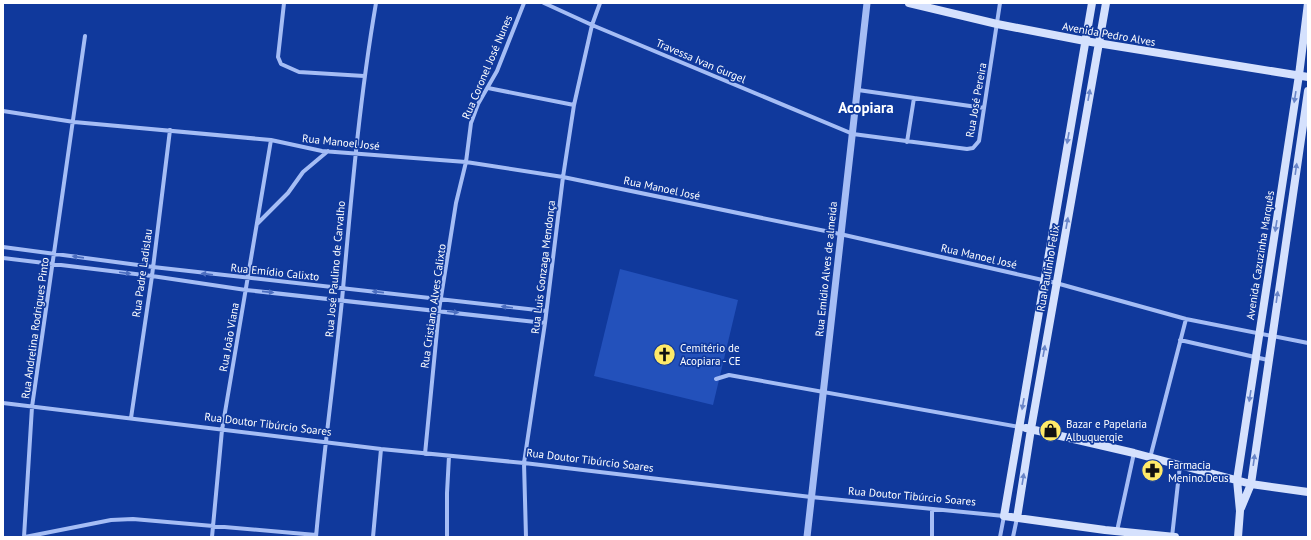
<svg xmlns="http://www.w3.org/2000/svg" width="1311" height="540" font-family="'PT Sans',sans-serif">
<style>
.green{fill:#2351bb}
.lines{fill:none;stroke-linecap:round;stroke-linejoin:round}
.minor{stroke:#a5bdf5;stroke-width:4}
.tertiary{stroke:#a5bdf5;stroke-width:7}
.secondary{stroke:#d5e1fd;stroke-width:8}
.oneway{fill:#6985c8}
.oneway2{fill:#4c6ec0}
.labels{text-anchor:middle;stroke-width:3.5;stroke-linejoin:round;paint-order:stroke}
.street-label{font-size:11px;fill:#fff;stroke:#10399c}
.poi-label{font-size:11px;fill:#fff;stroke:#10399c;text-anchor:start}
.district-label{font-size:15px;font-weight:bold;fill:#fff;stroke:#10399c}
</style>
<rect width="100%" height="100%" fill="#10399c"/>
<path class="green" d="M620,269L738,300L713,405L594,376Z"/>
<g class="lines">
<path class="minor" d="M284,3L278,57L281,64L299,72L364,76
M544,3L592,25L853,134L967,149L973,148L979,141L1000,3
M488,88L574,105
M858,90L984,108
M3,111L74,122L271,140L322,151L466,162L563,177L840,234L1056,283L1186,319L1308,343
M907,142L914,98
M257,224L288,193L303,172L328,151
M3,247L153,267L546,311
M3,258L152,276L246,290L545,323
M1180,340L1268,360
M716,379L729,375L1019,427
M3,403L381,449L524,463L811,497L1004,516L1000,537
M131,418L152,276L170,130
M425,454L439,310L456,203L466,162L471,123L478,104L497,71L524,3
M1150,458L1186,319
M1117,531L1134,453
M24,537L32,407L85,36
M25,537L111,520L133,519L316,535
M212,537L222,430L271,140
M316,537C323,458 334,379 342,300C351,200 359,102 376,3
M373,537L381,449
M447,537V493L449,456
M526,537L524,463L545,323L563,177L574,105L592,25L600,3
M932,537V509
M1013,537L1017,518
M1172,537L1180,465"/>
<path class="tertiary" d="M807,537L867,3"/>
<path class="secondary" d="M909,3L997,24L1085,41L1308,77
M1092,3L1004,516L1105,530L1175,537
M1026,428L1134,453L1251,484L1308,492
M1241,508L1251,484L1308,91
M1017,518L1031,429L1106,3
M1238,537L1240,511L1237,480L1299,75L1308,3"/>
</g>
<defs><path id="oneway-solid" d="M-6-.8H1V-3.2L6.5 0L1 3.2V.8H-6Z"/></defs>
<g class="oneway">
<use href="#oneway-solid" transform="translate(1089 95) rotate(-80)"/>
<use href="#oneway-solid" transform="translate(1295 97) rotate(99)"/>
<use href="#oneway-solid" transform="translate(1068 138) rotate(100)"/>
<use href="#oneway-solid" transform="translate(1296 169) rotate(-82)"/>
<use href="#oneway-solid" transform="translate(1067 223) rotate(-80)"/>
<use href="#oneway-solid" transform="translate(1276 226) rotate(99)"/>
<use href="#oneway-solid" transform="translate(1277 297) rotate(-82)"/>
<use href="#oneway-solid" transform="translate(1044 351) rotate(-80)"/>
<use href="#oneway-solid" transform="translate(1250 396) rotate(99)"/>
<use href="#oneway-solid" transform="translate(1023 404) rotate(100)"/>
<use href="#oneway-solid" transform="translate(1254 460) rotate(-82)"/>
<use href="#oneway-solid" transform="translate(1023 479) rotate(-81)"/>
</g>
<g class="oneway2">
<use href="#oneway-solid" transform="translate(78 257) rotate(-172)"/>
<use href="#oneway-solid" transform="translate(125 273) rotate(7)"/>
<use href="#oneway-solid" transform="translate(207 274) rotate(-173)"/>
<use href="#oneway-solid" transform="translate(268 292) rotate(6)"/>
<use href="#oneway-solid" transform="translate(378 292) rotate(-174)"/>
<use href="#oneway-solid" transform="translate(507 307) rotate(-173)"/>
<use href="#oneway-solid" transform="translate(453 312) rotate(7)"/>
</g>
<defs>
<symbol id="church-disc" viewBox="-11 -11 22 22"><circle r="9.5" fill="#ffea69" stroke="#10399c"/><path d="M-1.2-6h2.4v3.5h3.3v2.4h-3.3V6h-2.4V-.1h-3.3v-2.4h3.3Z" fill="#111"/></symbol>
<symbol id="shop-disc" viewBox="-11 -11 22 22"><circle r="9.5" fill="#ffea69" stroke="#10399c"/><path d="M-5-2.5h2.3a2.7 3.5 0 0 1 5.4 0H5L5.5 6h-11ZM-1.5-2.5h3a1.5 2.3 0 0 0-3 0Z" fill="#111"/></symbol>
<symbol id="pharmacy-disc" viewBox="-11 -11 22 22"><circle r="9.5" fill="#ffea69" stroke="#10399c"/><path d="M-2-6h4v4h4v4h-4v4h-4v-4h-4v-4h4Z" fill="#111"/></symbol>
</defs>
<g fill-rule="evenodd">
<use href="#church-disc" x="652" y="342" width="25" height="25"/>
<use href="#shop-disc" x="1038" y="418" width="25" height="25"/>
<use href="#pharmacy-disc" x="1140" y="458" width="25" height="25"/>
</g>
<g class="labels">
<g class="street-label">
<text transform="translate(1109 34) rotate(10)" y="4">Avenida Pedro Alves</text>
<text transform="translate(701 61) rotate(23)" y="4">Travessa Ivan Gurgel</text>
<text transform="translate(487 67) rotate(-67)" y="4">Rua Coronel José Nunes</text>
<text transform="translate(976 100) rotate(-80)" y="4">Rua José Pereira</text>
<text transform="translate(341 142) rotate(6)" y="4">Rua Manoel José</text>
<text transform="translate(662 188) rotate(12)" y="4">Rua Manoel José</text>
<text transform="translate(1260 255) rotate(-81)" y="4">Avenida Cazuzinha Marquês</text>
<text transform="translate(979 256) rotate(13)" y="4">Rua Manoel José</text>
<text transform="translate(543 267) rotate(-83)" y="4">Rua Luis Gonzaga Mendonça</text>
<text transform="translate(1048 268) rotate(-80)" y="4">Rua Paulinho Felix</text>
<text transform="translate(335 269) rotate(-85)" y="4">Rua José Paulino de Carvalho</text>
<text transform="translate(826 269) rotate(-84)" y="4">Rua Emídio Alves de almeida</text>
<text transform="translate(275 272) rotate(6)" y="4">Rua Emídio Calixto</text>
<text transform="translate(142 273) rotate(-82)" y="4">Rua Padre Ladislau</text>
<text transform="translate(433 306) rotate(-82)" y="4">Rua Cristiano Alves Calixto</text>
<text transform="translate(35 328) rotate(-82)" y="4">Rua Andrelina Rodrigues Pinto</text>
<text transform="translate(229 337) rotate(-80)" y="4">Rua João Viana</text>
<text transform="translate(268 424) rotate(7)" y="4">Rua Doutor Tibúrcio Soares</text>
<text transform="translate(590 460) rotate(7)" y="4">Rua Doutor Tibúrcio Soares</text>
<text transform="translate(912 496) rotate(5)" y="4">Rua Doutor Tibúrcio Soares</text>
</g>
<g class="poi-label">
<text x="680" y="352">Cemitério de<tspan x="680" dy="13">Acopiara - CE</tspan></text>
<text x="1066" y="428">Bazar e Papelaria<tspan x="1066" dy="13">Albuquerqie</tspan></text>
<text x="1168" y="469">Farmacia<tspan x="1168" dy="13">Menino.Deus</tspan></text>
</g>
<g class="district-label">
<text x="866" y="113">Acopiara</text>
</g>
</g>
<rect width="1311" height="540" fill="none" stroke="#ffffff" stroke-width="8"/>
</svg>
